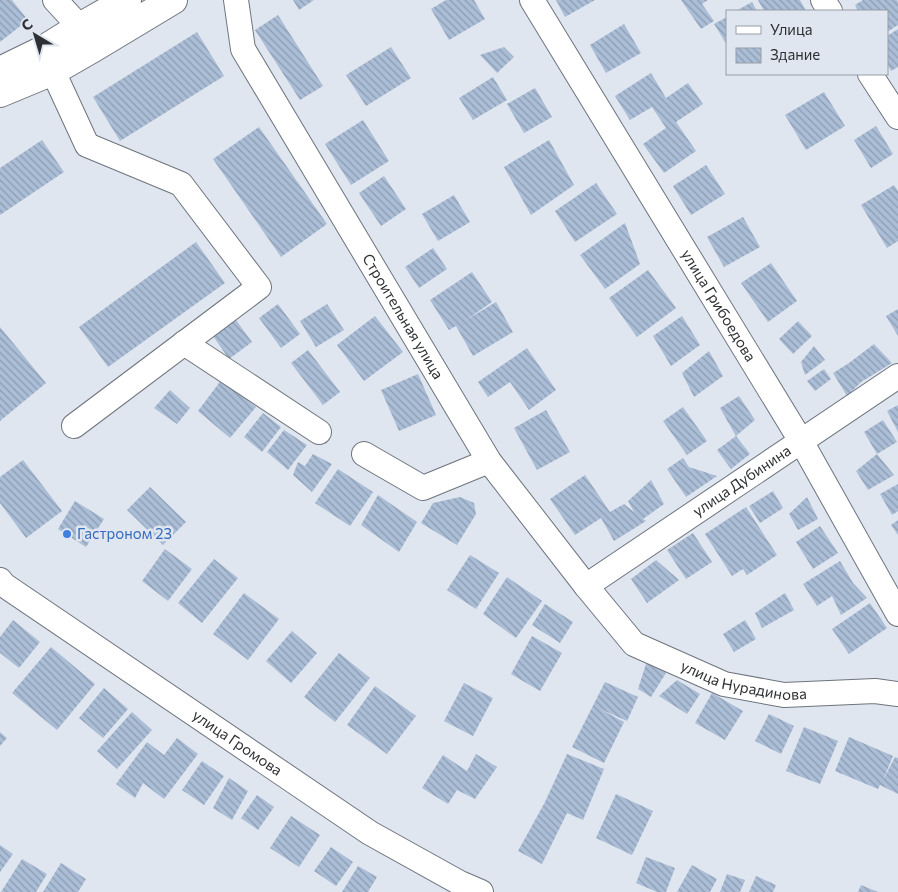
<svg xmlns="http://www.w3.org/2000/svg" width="898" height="892" font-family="Commissioner,sans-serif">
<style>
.building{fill:url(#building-back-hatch)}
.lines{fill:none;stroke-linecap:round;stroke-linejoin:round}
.minor-casing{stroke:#6e747d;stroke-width:26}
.major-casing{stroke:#6e747d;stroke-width:30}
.minor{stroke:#fff;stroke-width:24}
.major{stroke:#fff;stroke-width:28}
.shop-dot{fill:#3f7fe0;stroke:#dfe6f0;stroke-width:2}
.labels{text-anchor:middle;stroke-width:5;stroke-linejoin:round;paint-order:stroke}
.street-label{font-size:15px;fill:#2e3134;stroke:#dfe6f0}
.shop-label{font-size:15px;fill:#366cbe;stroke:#dfe6f0;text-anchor:start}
</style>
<defs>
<pattern id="building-back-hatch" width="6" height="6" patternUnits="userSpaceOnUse" patternTransform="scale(1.25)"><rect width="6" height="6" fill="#abbed7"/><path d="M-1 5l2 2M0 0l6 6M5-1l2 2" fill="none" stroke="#8c9baf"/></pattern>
</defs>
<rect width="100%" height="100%" fill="#dfe6f0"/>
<path class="building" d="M0,0H12L28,20L0,42Z
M293,0H314L299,10Z
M446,0H474L485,19L449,40L431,9Z
M556,0H595L565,17Z
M681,0H708L702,4L714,21L701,29Z
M758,0H800L806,11H764Z
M863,0H897L898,2V25L887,32V11H858L855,5Z
M752,2L757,11H736Z
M278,15L323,86L300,100L255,30Z
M727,17V45L714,24Z
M624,24L641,53L606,73L590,45Z
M898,29V67L891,71L887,64V36Z
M197,32L224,76L120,141L93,97Z
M391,47L411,78L366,106L346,75Z
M504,47L514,57L497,73L480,55Z
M651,73L666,98L688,83L703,104L676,122L696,151L664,173L643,144L666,128L652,107L630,120L615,96Z
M493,77L507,100L473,120L459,98Z
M535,88L552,117L524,133L507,104Z
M824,92L845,126L806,150L785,115Z
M363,120L389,161L351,185L325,144Z
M876,126L893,154L871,168L854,140Z
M259,127L327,224L281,257L213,159Z
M42,140L64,172L0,215V168Z
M549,140L574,185L531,215L504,167Z
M706,165L725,194L691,215L673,186Z
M384,176L406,209L381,226L359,193Z
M596,183L617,214L575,242L555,211Z
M894,185L898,191V241L887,248L861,205Z
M454,195L470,222L438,241L422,214Z
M743,217L760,247L724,267L707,237Z
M625,223L640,264L605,289L580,255Z
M196,242L225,283L108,367L79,327Z
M433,248L447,269L419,288L405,267Z
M771,263L797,301L768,322L741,283Z
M648,270L676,308L637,337L609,298Z
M472,272L492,302L466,320L496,302L513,332L473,356L456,326L449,330L430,300Z
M278,304L300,334L281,348L259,318Z
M327,304L344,330L316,347L300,321Z
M898,309V336L886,316Z
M375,316L403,352L364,381L337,345Z
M682,316L700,345L671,366L653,336Z
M236,320L252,342L229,359L213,336Z
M798,321L812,336L793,354L779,339Z
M0,327L46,383L0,421Z
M874,344L892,363L861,382L847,396L833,373L849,363Z
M814,346L825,360L805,375L801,362Z
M527,348L556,390L529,410L510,382L488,397L478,382Z
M308,350L340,392L323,405L291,363Z
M709,351L723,376L694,397L682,373Z
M824,369L831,379L815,391L807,381Z
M418,374L436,415L399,431L381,390Z
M222,379L256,407L230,438L198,411Z
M170,390L190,408L177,424L154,408Z
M739,396L755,420L736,436L750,454L731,469L717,450L736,436L720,408Z
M898,405V432L887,411Z
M683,407L707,441L687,455L663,421Z
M546,410L570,452L537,470L514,428Z
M263,413L281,427L262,452L244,437Z
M883,420L897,442L877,454L864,432Z
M284,430L307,445L288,470L267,452Z
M313,454L332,464L312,492L293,475L298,462L305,466Z
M877,454L894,475L868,490L856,471Z
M683,458L689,467L717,476L686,497L667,469Z
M23,460L62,511L26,538L0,503V477Z
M338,469L373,492L350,526L315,503Z
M585,475L610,512L624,504L634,512L628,501L651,480L664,504L643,519L646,521L614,541L601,518L575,535L550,499Z
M898,484V511L892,515L880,494Z
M150,487L186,522L163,545L127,510Z
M773,491L783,508L760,523L749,506Z
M378,495L417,522L399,552L361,525Z
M460,497L474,503L476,514L457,545L421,523L433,503Z
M807,497L818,519L798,530L789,514Z
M75,501L104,519L86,547L58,529Z
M746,507L777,555L747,575L743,569L732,576L705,534Z
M898,520V535L891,525Z
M820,526L838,553L813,569L796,542Z
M693,533L712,562L686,579L667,550Z
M165,549L192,569L168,601L142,581Z
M470,555L499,573L476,609L447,590Z
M214,559L238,578L202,623L178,603Z
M656,560L679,580L647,603L631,579Z
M840,561L853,583L867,598L841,615L832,596L817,606L803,584Z
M507,577L542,601L516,638L483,614Z
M244,593L279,619L248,660L213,634Z
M785,593L794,610L762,628L755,613Z
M870,603L887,628L849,654L832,629Z
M545,604L573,622L560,643L532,625Z
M13,620L40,642L19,668L0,653V637Z
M745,620L756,639L734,652L723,634Z
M292,631L317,653L291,683L266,661Z
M532,636L562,653L540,691L511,674Z
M51,647L95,684L57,730L12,693Z
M339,653L370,678L335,722L304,697Z
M647,661L666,673L651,697L638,689Z
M677,680L700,694L687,714L659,696Z
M605,682L638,697L627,721L600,709L624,722L604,763L572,747Z
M464,683L493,698L473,736L444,721Z
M375,686L416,716L387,754L347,725Z
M104,688L128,709L103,738L79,718Z
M712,693L743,711L725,740L695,723Z
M132,712L152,730L117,769L97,751Z
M769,714L794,726L781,754L755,741Z
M804,727L838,741L820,784L786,771Z
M0,732L7,738L0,746Z
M849,737L893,756L883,780L895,757L898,758V794L880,785L878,789L835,771Z
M177,738L198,754L164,799L143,783L135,798L116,784L147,742L164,755Z
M476,754L497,767L475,799L457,790L448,804L422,788L443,755L467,771Z
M567,754L604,769L583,820L567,813L542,864L518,851L545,802Z
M202,761L224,776L204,805L182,790Z
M229,778L248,791L232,820L213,808Z
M616,794L653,811L632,855L596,838Z
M257,795L274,807L258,830L241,818Z
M291,816L320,835L299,867L270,848Z
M0,845L13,854L0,872Z
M331,847L353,862L336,886L314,871Z
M646,857L675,868L666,892H657L636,883Z
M22,859L47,874L36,892H1Z
M61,863L86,879L78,892H43Z
M692,865L717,879L710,892H677Z
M358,866L377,877L368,892H342Z
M727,874L745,880L740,892H720Z
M756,876L776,885L773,892H749Z
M861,885L878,892H858Z"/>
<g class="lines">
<defs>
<g id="minor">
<path d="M55,0L80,27L90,43"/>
<path id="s1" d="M236,0L243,49L489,461L586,586L634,644L724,684L784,695L875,691L898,694"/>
<path id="s2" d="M532,0L801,441L898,614"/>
<path d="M823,0L830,11"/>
<path d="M45,54L87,145L181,184L259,287L74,426"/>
<path d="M870,74L898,117"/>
<path d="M184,343L319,432"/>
<path d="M364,454L423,488L489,461"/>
<path id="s3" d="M0,580L4,585L370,833L460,883L481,892"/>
<path id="s4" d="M586,586L898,376"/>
</g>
<path id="major" d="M0,71L43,50L80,27L127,0
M0,93L53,71L93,48L173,0"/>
</defs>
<use href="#minor" class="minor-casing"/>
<use href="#major" class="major-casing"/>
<use href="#minor" class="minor"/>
<use href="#major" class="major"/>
</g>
<circle class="shop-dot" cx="67" cy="534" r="5"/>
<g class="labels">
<g class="street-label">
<text dy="5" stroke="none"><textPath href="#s2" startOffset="358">улица Грибоедова</textPath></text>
<text dy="5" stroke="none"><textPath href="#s1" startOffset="361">Строительная улица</textPath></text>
<text dy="5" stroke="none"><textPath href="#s4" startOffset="188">улица Дубинина</textPath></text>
<text dy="5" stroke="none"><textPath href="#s1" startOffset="880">улица Нурадинова</textPath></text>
<text dy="5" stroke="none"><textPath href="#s3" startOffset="288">улица Громова</textPath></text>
</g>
<g class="shop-label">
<text x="77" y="539">Гастроном 23</text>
</g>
</g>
<rect x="726" y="10" width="162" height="65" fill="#dfe6f0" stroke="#989ea5"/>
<rect x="736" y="26" width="25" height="8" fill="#ffffff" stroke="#989ea5"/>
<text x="770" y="35" font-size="15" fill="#2e3134">Улица</text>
<rect x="736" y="48" width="25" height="15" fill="url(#building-back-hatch)" stroke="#989ea5"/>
<text x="770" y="60" font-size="15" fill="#2e3134">Здание</text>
<g transform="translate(35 35) rotate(322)" stroke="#dfe6f0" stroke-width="4" paint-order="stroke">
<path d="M0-4L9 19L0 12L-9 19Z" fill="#2e3134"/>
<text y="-8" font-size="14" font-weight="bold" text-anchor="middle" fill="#2e3134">С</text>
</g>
</svg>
